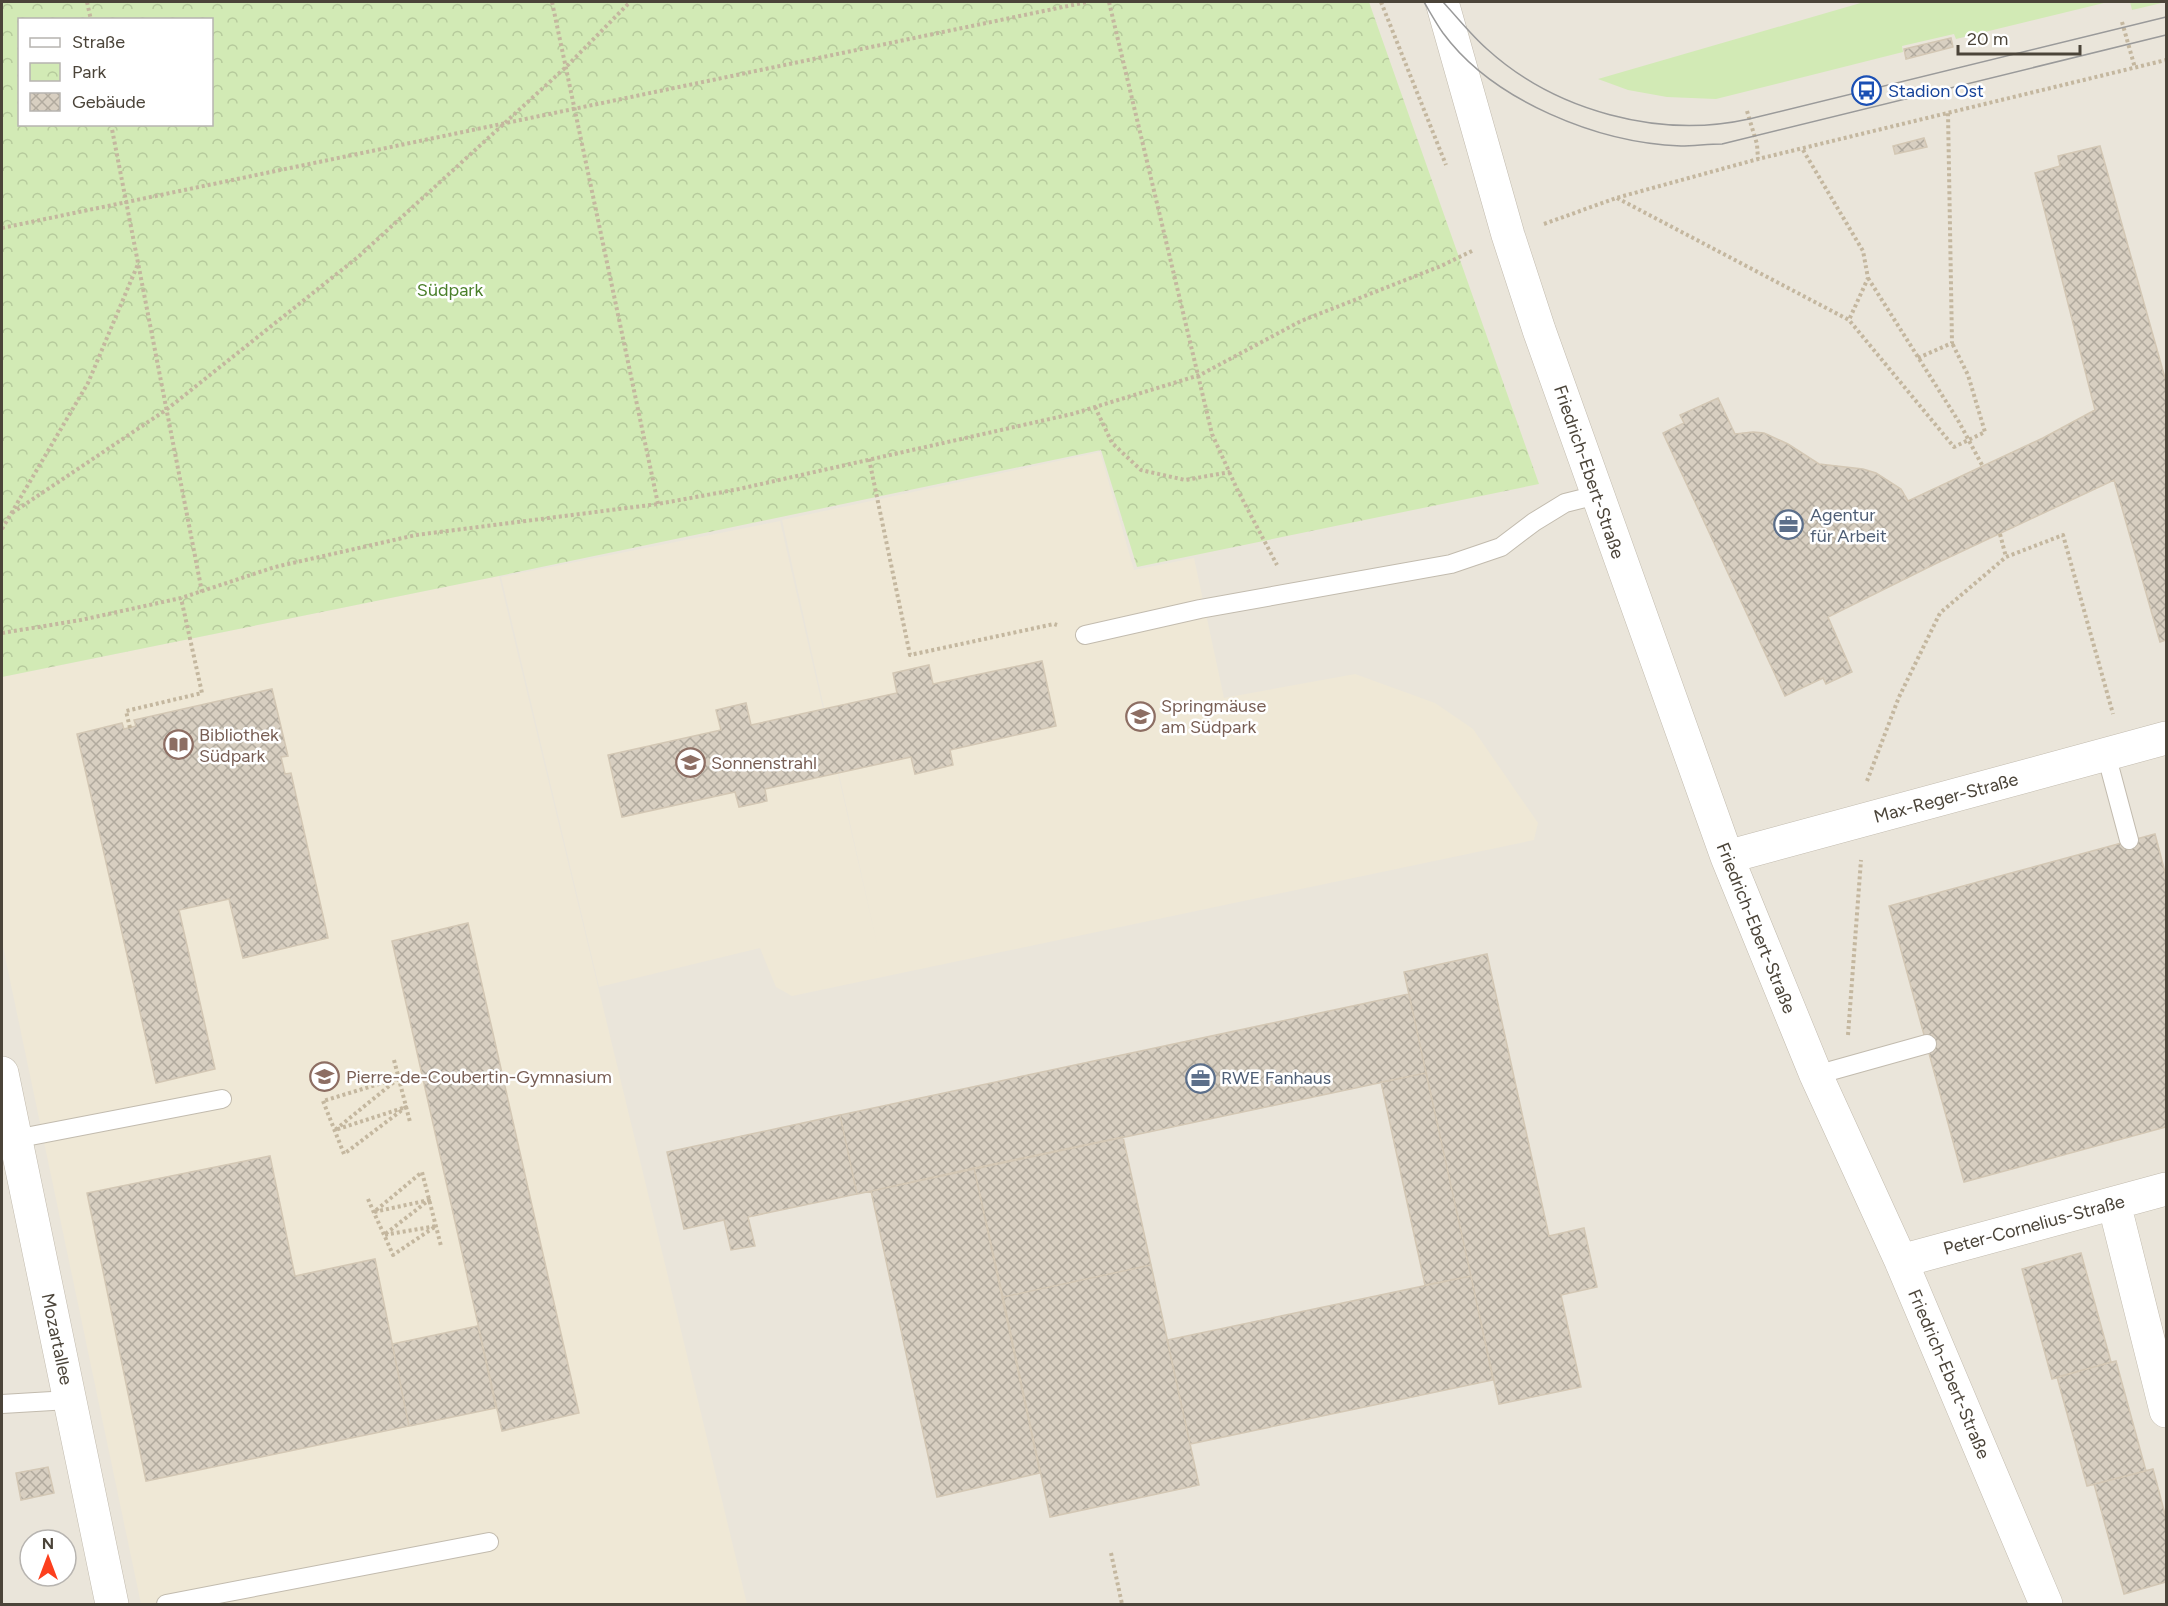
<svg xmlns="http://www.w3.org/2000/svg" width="2168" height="1606" font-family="Figtree,sans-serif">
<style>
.residential{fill:#eae5da;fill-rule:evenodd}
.education{fill:#efe8d6}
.green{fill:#d2eab5}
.park{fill:url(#park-crowns);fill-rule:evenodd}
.building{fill:url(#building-cross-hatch);stroke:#d3c7b4;stroke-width:1.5}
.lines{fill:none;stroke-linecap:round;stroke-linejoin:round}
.service-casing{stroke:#c2bbae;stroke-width:20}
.minor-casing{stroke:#c2bbae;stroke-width:34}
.path{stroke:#c4b79f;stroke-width:4;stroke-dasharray:3 3;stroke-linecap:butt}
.service{stroke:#fff;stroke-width:18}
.minor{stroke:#fff;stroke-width:33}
.tram{stroke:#9a9a9a;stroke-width:1.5}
.labels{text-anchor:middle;stroke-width:5;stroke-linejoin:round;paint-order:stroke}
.transit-label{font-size:18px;fill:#164399;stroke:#fff;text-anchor:start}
.park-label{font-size:18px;fill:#4a7f2a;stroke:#fff}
.street-label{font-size:18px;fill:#4b4439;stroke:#fff}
.service-label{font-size:18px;fill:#4e5e75;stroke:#fff;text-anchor:start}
.education-label{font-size:18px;fill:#785e54;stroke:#fff;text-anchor:start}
</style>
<defs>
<pattern id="park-crowns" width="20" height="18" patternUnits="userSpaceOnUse" patternTransform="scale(1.5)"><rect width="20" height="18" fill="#d2eab5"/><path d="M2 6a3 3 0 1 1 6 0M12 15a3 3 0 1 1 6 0" fill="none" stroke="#b6ca9c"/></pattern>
<pattern id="building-cross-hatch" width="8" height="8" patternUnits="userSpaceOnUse" patternTransform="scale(1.5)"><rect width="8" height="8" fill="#d8cfc1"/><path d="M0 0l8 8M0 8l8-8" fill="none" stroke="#b1aa9e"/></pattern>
</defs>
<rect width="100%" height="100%" fill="#f6f3ec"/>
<path class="residential" d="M2,2H2166V1604H2ZM20,20H212V124H20ZM30,1540H66V1576H30Z"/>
<path class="education" d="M1100,452L1134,570L1194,558L1224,698L1355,674L1435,703L1473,729L1538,823L1534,840L792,996L776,987L760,948L599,987L501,577L780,521L878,948L782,520Z
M499,576L747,1604H141L2,942V677Z"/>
<path class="green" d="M1864,2H2108L1956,39L1954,34L1902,46L1903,52L1716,99L1667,97L1628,90L1598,79Z
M2130,2H2166L2132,10Z"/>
<path class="park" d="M2,2H1369L1539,484L1137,567L1101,450L499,576L2,677ZM20,20H212V124H20Z"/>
<path class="building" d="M1951,38L1953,47L1906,59L1904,49Z
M1924,138L1927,147L1895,154L1893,146Z
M2100,146L2165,378L2166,377V640L2160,642L2114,480L1937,563L1828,617L1852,672L1826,684L1823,678L1785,696L1663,433L1684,423L1680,415L1718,398L1735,434L1753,432L1764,433L1788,444L1819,464L1863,469L1876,473L1901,489L1908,501L2043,438L2095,410L2035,173L2060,166L2058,156Z
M1042,661L1056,726L950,750L953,765L915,774L911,757L765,789L767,801L739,807L735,792L622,817L608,755L721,730L716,710L746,703L751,725L897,693L893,673L929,665L933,684Z
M272,689L288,756L281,757L285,774L291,773L328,938L243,958L229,899L179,910L215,1069L156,1083L77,734L122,723L124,729L136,726L134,720Z
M2155,834L2166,876V1127L1964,1182L1889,906Z
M468,923L579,1413L502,1431L392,941Z
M1487,954L1549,1236L1584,1228L1597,1287L1561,1295L1581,1387L1499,1404L1404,972Z
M1409,994L1426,1073L857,1194L840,1115Z
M1426,1073L1471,1276L1425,1285L1381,1082Z
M840,1115L857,1194L748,1217L755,1246L731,1250L724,1220L684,1229L667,1152Z
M1123,1137L1151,1265L1003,1297L974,1168Z
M270,1156L295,1276L375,1259L409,1426L146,1481L87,1193Z
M974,1168L1040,1473L937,1497L871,1191Z
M2081,1253L2111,1362L2052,1379L2022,1269Z
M1151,1265L1199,1485L1050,1517L1003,1297Z
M1471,1276L1493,1380L1190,1444L1167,1340Z
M478,1326L496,1408L409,1426L392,1344Z
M2116,1361L2146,1471L2087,1486L2057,1377Z
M48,1467L54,1493L21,1500L16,1473Z
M2153,1469L2166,1518V1582L2124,1594L2094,1484Z"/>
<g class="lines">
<defs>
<path id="service" d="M1085,635L1200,609L1451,564L1501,547L1534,522L1565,503L1597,495
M2106,754L2129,840
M1816,1075L1927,1044
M15,1139L222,1099
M2,1404L69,1400
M166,1604L489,1542"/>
<path id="minor" d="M1442,2L1508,235L1539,330L1727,857L1816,1075L1901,1261L2046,1604
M1727,857L2166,738
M2,1073L112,1604
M2114,1203L2166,1411
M1901,1261L2166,1189"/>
</defs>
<use href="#service" class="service-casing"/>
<use href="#minor" class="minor-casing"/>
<path class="path" d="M87,2L91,20
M552,2L658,504
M1109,2L1212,434L1237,489L1277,565
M1381,2L1446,165
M2122,22L2135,68
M1747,111L1757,144L1758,159
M111,124L202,592
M1803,150L1863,251L1868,278L1849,320
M1617,198L1849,320L1954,447L1985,432L1968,375L1952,343
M1544,224L1616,198L1758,159L2166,60
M2,228L1087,2
M1868,278L1959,422L1982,465
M1918,358L1952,343L1948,112
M1095,407L1112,443L1141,470L1185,480L1230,472
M869,459L910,655L1054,624L1057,625
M12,513L166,410L358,257L566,67L630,2
M2,529L88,383L138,264
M2000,534L2006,557
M2,633L81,620L181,598L275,567L416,535L658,504L739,489L1072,414L1200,375L1301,321L1441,266L1474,250
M130,728L126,711L202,693L181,598
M1867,781L1899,697L1940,613L2006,557L2063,535L2113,714
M1848,1035L1861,860
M394,1060L410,1122
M323,1101L344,1154L406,1107L335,1130L399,1078L323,1101
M368,1199C376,1218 385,1236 393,1255L436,1226L384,1235L429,1200L374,1212L422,1172L441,1246
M1111,1553L1122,1604"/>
<use href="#service" class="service"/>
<use href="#minor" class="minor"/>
<path class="tram" d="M1424,2C1430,12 1436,23 1443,33C1493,101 1598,143 1681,146C1694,146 1708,144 1722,144L2166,35
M1443,2C1457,17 1471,35 1487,49C1555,111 1659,139 1749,119L2166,17"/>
</g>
<defs>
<symbol id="bus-ring" viewBox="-11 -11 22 22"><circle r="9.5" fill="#fff" stroke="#1a4fb4" stroke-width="1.5"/><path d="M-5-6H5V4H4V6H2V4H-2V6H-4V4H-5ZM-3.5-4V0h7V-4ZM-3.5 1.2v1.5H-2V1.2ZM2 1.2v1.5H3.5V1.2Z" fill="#1a4fb4"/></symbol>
<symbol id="office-ring" viewBox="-11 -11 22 22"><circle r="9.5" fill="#fff" stroke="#5c6f8a" stroke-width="1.5"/><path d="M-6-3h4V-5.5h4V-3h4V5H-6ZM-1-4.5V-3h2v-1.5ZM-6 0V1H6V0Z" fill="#5c6f8a"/></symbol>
<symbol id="school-ring" viewBox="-11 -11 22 22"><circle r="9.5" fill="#fff" stroke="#8d6e63" stroke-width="1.5"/><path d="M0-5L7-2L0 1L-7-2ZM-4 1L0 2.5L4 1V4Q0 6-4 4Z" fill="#8d6e63"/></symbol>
<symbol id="library-ring" viewBox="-11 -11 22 22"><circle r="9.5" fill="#fff" stroke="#8d6e63" stroke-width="1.5"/><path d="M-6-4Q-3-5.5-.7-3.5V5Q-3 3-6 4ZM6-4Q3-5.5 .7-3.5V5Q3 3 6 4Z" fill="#8d6e63"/></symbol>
</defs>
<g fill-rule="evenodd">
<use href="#bus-ring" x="1850" y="74" width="33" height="33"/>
<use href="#office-ring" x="1772" y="508" width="33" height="33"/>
<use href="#school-ring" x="1124" y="700" width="33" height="33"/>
<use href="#library-ring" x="162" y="728" width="33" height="33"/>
<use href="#school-ring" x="674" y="746" width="33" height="33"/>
<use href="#school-ring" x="308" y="1060" width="33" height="33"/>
<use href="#office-ring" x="1184" y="1062" width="33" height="33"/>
</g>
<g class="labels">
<g class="transit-label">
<text x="1888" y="97">Stadion Ost</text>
</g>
<g class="park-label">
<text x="450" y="296">Südpark</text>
</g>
<g class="street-label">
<text transform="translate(1589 472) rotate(71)" y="6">Friedrich-Ebert-Straße</text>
<text transform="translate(1946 798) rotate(-15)" y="6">Max-Reger-Straße</text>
<text transform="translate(1756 928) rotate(68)" y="6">Friedrich-Ebert-Straße</text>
<text transform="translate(2034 1225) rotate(-15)" y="6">Peter-Cornelius-Straße</text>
<text transform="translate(57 1339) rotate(78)" y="6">Mozartallee</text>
<text transform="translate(1949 1374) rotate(67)" y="6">Friedrich-Ebert-Straße</text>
</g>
<g class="service-label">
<text x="1810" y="521">Agentur<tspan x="1810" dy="21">für Arbeit</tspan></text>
<text x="1221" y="1084">RWE Fanhaus</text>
</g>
<g class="education-label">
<text x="1161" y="712">Springmäuse<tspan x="1161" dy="21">am Südpark</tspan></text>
<text x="199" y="741">Bibliothek<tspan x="199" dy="21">Südpark</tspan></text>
<text x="711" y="769">Sonnenstrahl</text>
<text x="346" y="1083">Pierre-de-Coubertin-Gymnasium</text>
</g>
</g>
<rect width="2168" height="1606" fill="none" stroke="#4b4439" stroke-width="6"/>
<rect x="18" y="18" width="195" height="108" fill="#ffffff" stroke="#b7b4b0" stroke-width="1.5"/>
<rect x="30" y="38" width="30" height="9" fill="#ffffff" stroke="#b7b4b0" stroke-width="1.5"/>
<text x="72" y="48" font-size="18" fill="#4b4439">Straße</text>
<rect x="30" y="63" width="30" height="18" fill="url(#park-crowns)" stroke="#b7b4b0" stroke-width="1.5"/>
<text x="72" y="78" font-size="18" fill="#4b4439">Park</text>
<rect x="30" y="93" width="30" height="18" fill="url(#building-cross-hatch)" stroke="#b7b4b0" stroke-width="1.5"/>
<text x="72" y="108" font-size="18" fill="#4b4439">Gebäude</text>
<g transform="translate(48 1558)"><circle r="28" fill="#ffffff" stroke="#b7b4b0" stroke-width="1.5"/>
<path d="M0-4.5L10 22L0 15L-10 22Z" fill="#fc3f1d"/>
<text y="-9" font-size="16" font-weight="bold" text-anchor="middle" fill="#4b4439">N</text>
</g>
<path d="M1958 45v9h122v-9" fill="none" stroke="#4b4439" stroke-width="3"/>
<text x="1967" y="45" font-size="18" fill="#4b4439" stroke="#ffffff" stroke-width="4.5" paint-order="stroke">20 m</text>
</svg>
